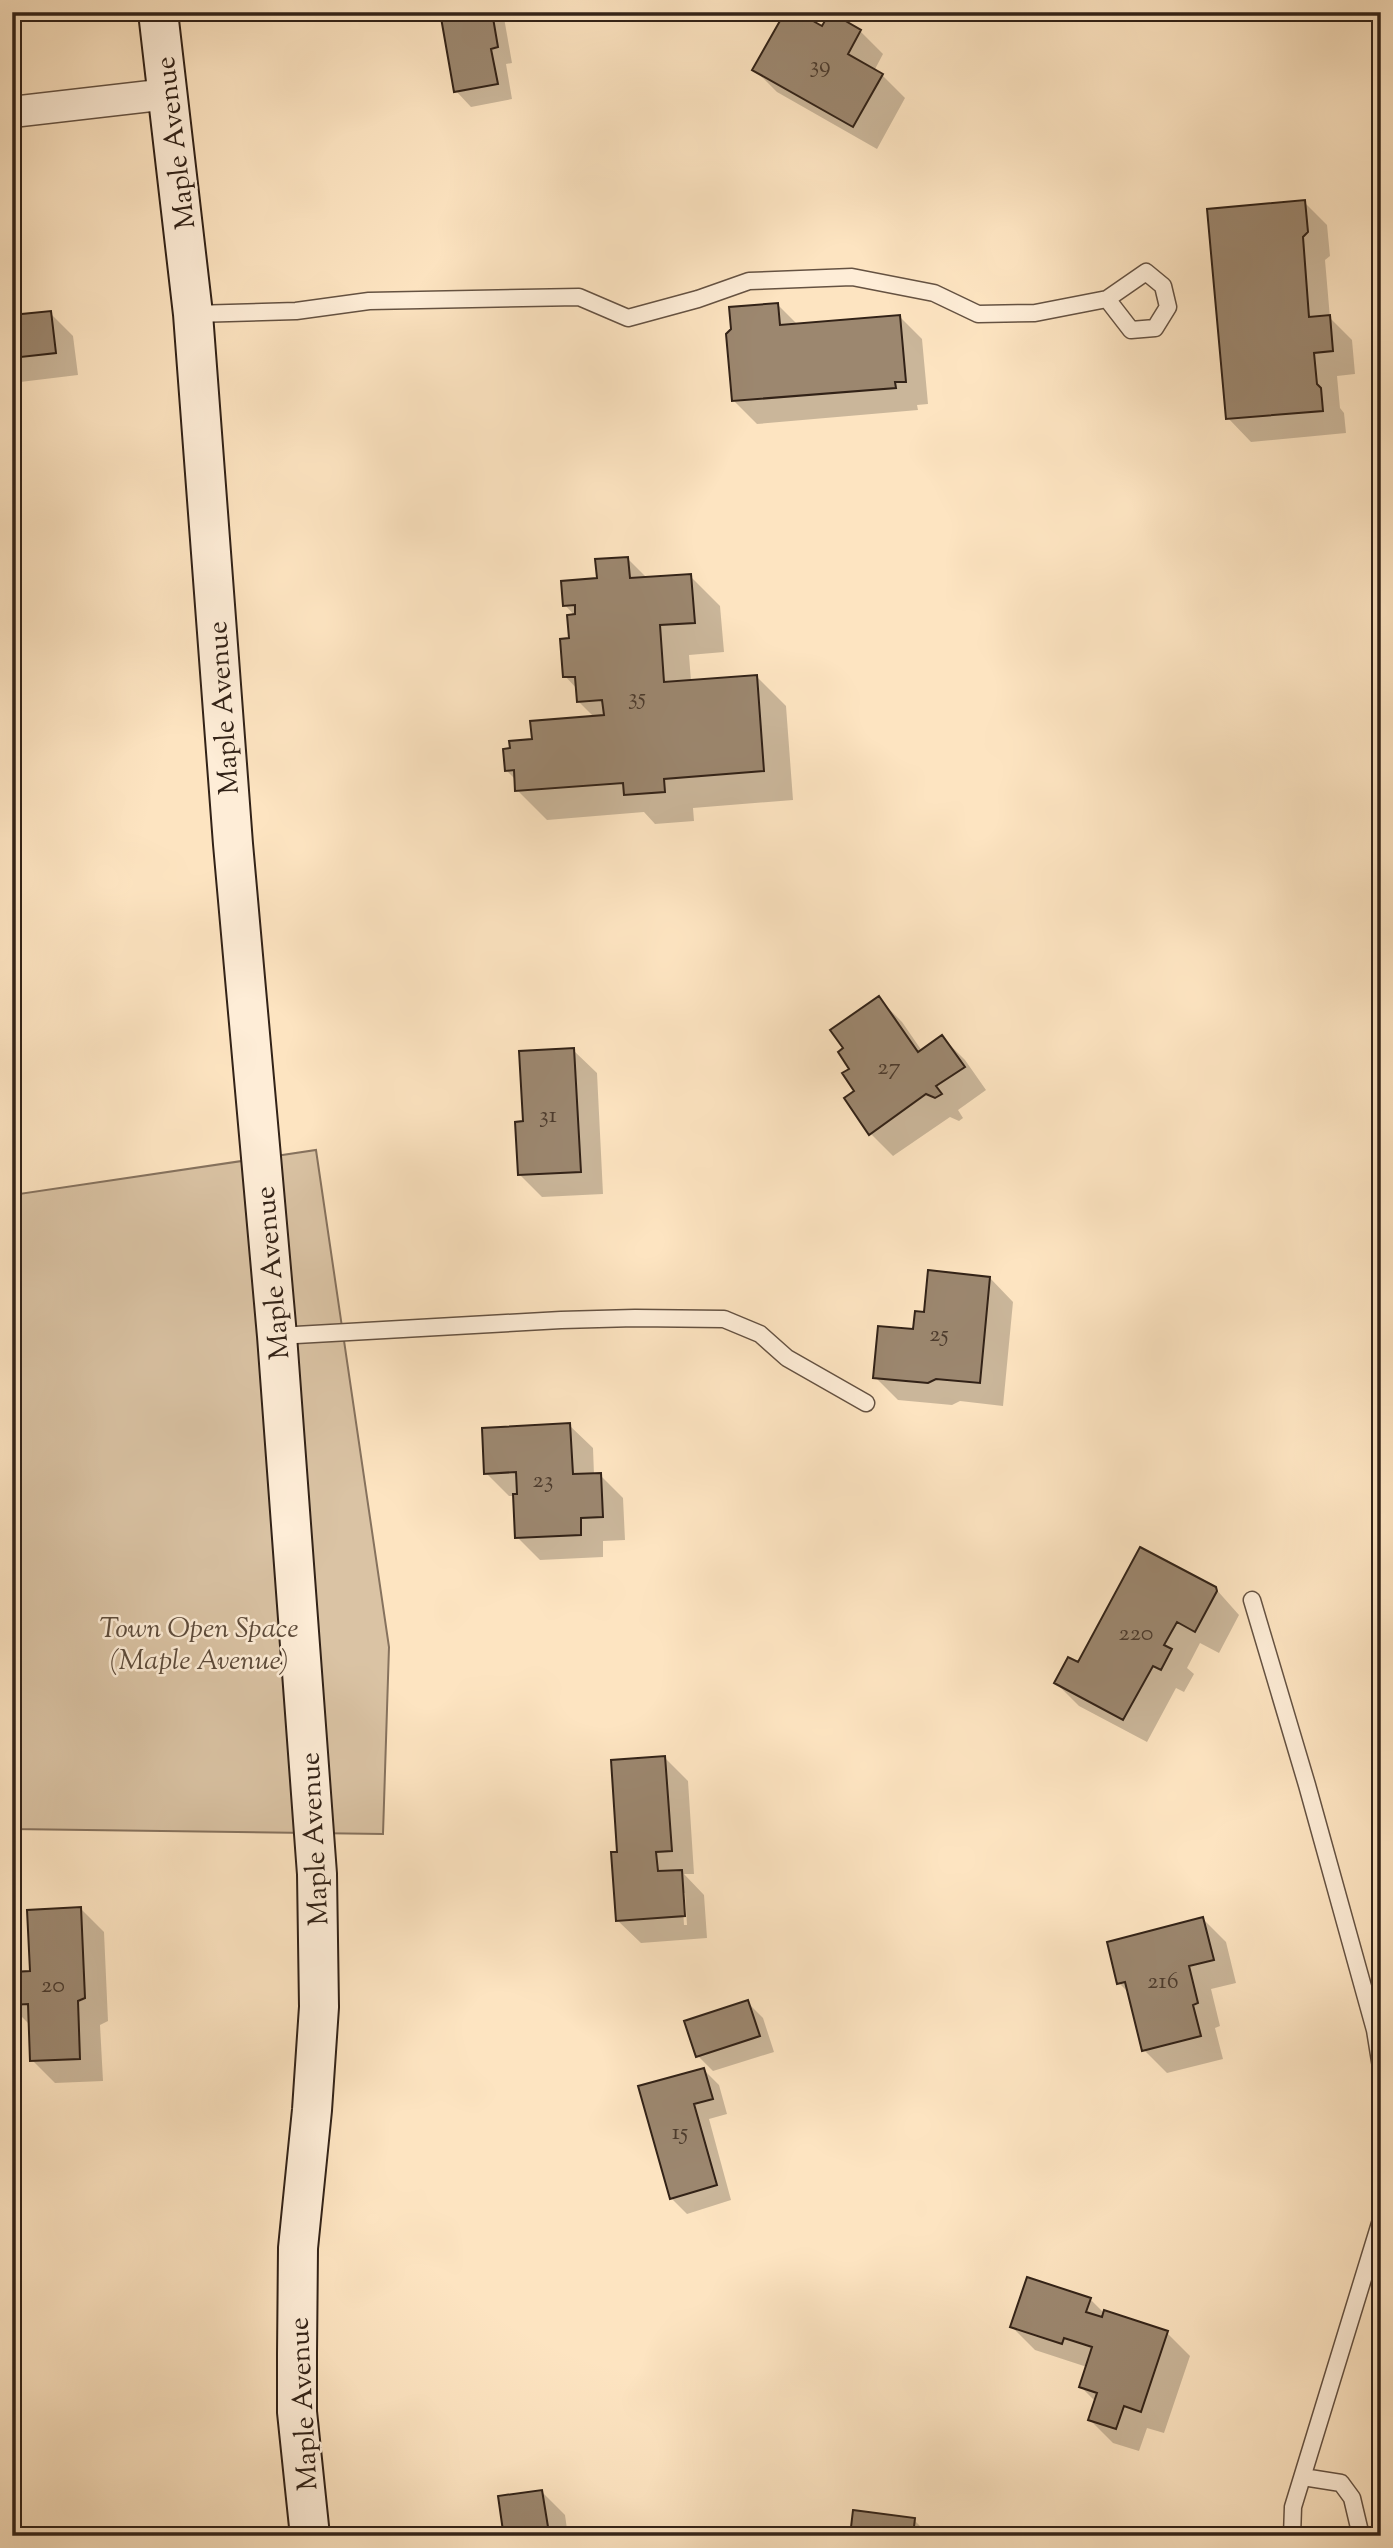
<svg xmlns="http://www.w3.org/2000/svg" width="1393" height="2548" font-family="'Sorts Mill Goudy',serif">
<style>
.green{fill:#dac3a4;stroke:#86725e;stroke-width:2}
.shadow{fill:#0003;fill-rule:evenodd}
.building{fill:#9c876f;stroke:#322217;stroke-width:2}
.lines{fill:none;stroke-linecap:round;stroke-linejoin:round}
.lane-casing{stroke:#655242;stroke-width:19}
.street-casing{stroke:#655242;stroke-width:33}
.secondary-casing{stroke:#322217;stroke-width:42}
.lane{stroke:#feedd7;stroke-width:16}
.street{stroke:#feedd7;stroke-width:30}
.secondary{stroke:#feedd7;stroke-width:38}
.labels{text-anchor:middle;stroke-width:5;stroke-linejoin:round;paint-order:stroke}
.number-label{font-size:24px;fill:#4c3b2d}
.street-label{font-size:28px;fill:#322217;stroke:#feedd7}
.park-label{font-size:28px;font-style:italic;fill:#5c4a3a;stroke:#feedd7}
</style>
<rect width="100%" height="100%" fill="#fde4c1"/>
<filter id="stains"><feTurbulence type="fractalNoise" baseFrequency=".00286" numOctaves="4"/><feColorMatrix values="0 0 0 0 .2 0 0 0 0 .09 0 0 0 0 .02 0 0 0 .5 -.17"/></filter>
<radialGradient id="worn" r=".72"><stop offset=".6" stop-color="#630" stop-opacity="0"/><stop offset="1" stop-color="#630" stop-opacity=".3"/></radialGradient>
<path class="green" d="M316,1150L389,1647L383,1834L12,1829V1195Z"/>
<path class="shadow" d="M441,12H503L512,63L506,64L512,99L471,107L456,91Z
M860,31L883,54L874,71L882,75L905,98L877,149L777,92L754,69Z
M1304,202L1327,225L1330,256L1325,260L1330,318L1352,340L1355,374L1337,376L1340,408L1344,413L1346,433L1251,442L1228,418Z
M777,304L798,325L899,316L922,339L928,404L917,405L918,410L757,424L734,401Z
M50,313L73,336L78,375L12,383V317Z
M628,559L648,579L690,576L720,606L724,652L689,655L691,681L756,676L786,706L793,800L693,808L694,821L655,824L644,812L547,820L517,790L516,780L506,770L534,741L595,718L578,701L577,689L565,676L575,616L565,605Z
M879,999L902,1022L922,1051L942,1037L965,1060L986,1090L958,1110L963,1118L959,1121L950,1117L893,1156L870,1133L851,1069Z
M573,1050L597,1073L603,1194L542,1197L519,1174L524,1123Z
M990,1278L1013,1302L1003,1406L960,1401L952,1405L898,1400L875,1377L926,1314Z
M569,1425L593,1448L594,1475H600L623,1498L625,1540L603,1541V1557L540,1560L517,1537L515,1496H509L486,1473Z
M1215,1588L1239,1615L1219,1653L1200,1643L1187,1668L1194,1674L1184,1692L1176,1688L1147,1742L1079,1706L1056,1683L1078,1664Z
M665,1758L688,1781L694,1874H684L704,1895L707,1938L641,1943L617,1920L619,1854ZM682,1893H685L687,1925H684Z
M81,1909L104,1932L108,2021L100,2025L103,2081L55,2083L32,2060L30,2025L12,2007V1974L32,1973Z
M1203,1919L1226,1942L1236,1983L1211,1989L1220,2026L1215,2028L1223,2059L1167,2073L1144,2050L1130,1994L1119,1983Z
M747,2002L763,2018L774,2052L713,2071L698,2056Z
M704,2070L719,2085L727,2114L709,2119L731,2200L687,2214L671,2198L640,2088Z
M1090,2299L1105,2314L1167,2333L1190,2356L1164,2433L1147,2428L1139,2451L1113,2443L1090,2420L1096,2402L1081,2387L1087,2367L1035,2350L1012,2327Z
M542,2492L565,2515L568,2536H510L504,2530Z
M914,2520L930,2536H852Z"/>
<path class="building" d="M440,12H492L498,47L491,49L498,84L454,92Z
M785,12H797L822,26L830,12L861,30L848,54L883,74L853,127L752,70Z
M1305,200L1308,232L1303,237L1309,317L1330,315L1333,351L1314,353L1317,384L1321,388L1323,411L1226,419L1207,209Z
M778,303L780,325L900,315L906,382H895L896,388L732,401L726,334L731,329L729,307Z
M51,311L56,353L12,358V315Z
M628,557L630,578L691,574L695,623L660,625L664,682L757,675L764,771L664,779L665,792L624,795L623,783L515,791L514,770L505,771L503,749L510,748L509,741L532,739L530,721L604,715L602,700L577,702L575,677H563L560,639L569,638L567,615L575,614V605L563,606L561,581L597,578L595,559Z
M879,996L918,1052L942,1035L965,1067L936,1086L942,1094L935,1098L926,1094L869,1135L844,1098L854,1091L842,1073L849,1069L838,1052L843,1048L830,1030Z
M574,1048L581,1172L518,1175L515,1122L523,1121L519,1051Z
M928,1270L990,1277L980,1383L936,1379L928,1383L873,1378L878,1326L913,1329L915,1311L924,1312Z
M570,1423L573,1474L601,1473L603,1517L581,1518V1535L515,1538L513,1494H517L516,1472L484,1474L482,1428Z
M1140,1547L1216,1587L1217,1591L1195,1632L1177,1622L1164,1645L1172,1649L1161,1670L1153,1666L1123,1720L1054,1683L1068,1657L1078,1662Z
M665,1756L672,1851L656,1852L658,1871L682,1870L685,1916L616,1921L611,1852H617L611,1760Z
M81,1907L85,1998L78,2001L80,2059L30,2061L28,2004L12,2005V1972L30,1971L27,1910Z
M1203,1917L1214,1960L1189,1966L1198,2003L1193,2005L1201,2036L1142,2051L1125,1982L1117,1984L1107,1942Z
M748,2000L760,2036L696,2057L684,2021Z
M704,2068L713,2099L694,2104L717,2185L670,2199L638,2086Z
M1027,2277L1091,2298L1086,2312L1102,2317L1104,2310L1168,2331L1141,2412L1124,2406L1116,2429L1088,2420L1097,2393L1079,2387L1092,2347L1064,2338L1062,2344L1010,2327Z
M542,2490L549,2533L561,2531L562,2536H512L511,2530L503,2531L498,2496Z
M853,2510L915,2518L913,2536H850Z"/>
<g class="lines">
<defs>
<path id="lane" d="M193,314L296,311L369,301L579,297L628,318L698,299L749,281L852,277L934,293L978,314L1035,313L1107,299L1146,272L1163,286L1168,307L1155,328L1131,330L1107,299
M278,1336L561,1320L635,1318L724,1319L760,1334L787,1358L866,1403
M1252,1600L1307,1785L1375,2030L1381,2067
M1303,2477L1341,2483L1352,2498L1361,2536
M1292,2536L1293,2507L1381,2220"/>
<path id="street" d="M12,112L168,94"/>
<path id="secondary" d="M158,12L193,314L233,844L277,1336L317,1874L319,2007L312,2110L298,2248L297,2354V2412L310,2536"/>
</defs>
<use href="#lane" class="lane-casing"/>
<use href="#street" class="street-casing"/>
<use href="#secondary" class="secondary-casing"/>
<use href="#lane" class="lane"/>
<use href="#street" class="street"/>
<use href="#secondary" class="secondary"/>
</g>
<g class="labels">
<g class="number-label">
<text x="820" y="72">39</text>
<text x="637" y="704">35</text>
<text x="889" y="1074">27</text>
<text x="548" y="1122">31</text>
<text x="939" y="1341">25</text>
<text x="543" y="1487">23</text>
<text x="1136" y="1640">220</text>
<text x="1163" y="1988">216</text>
<text x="53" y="1992">20</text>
<text x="680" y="2139">15</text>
</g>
<g class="street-label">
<text transform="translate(174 143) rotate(-97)" y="10">Maple Avenue</text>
<text transform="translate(222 708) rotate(-94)" y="10">Maple Avenue</text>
<text transform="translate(271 1273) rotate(-95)" y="10">Maple Avenue</text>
<text transform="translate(313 1839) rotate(-93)" y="10">Maple Avenue</text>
<text transform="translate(302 2404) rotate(-93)" y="10">Maple Avenue</text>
</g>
<g class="park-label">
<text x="199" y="1637">Town Open Space<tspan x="199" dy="32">(Maple Avenue)</tspan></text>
</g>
</g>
<rect width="1393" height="2548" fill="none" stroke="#fde4c1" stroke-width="42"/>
<rect x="14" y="14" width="1365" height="2520" fill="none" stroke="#322217" stroke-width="3.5"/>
<rect x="21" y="21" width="1351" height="2506" fill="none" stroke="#322217" stroke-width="2"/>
<rect width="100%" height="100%" filter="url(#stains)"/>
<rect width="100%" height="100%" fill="url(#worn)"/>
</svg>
